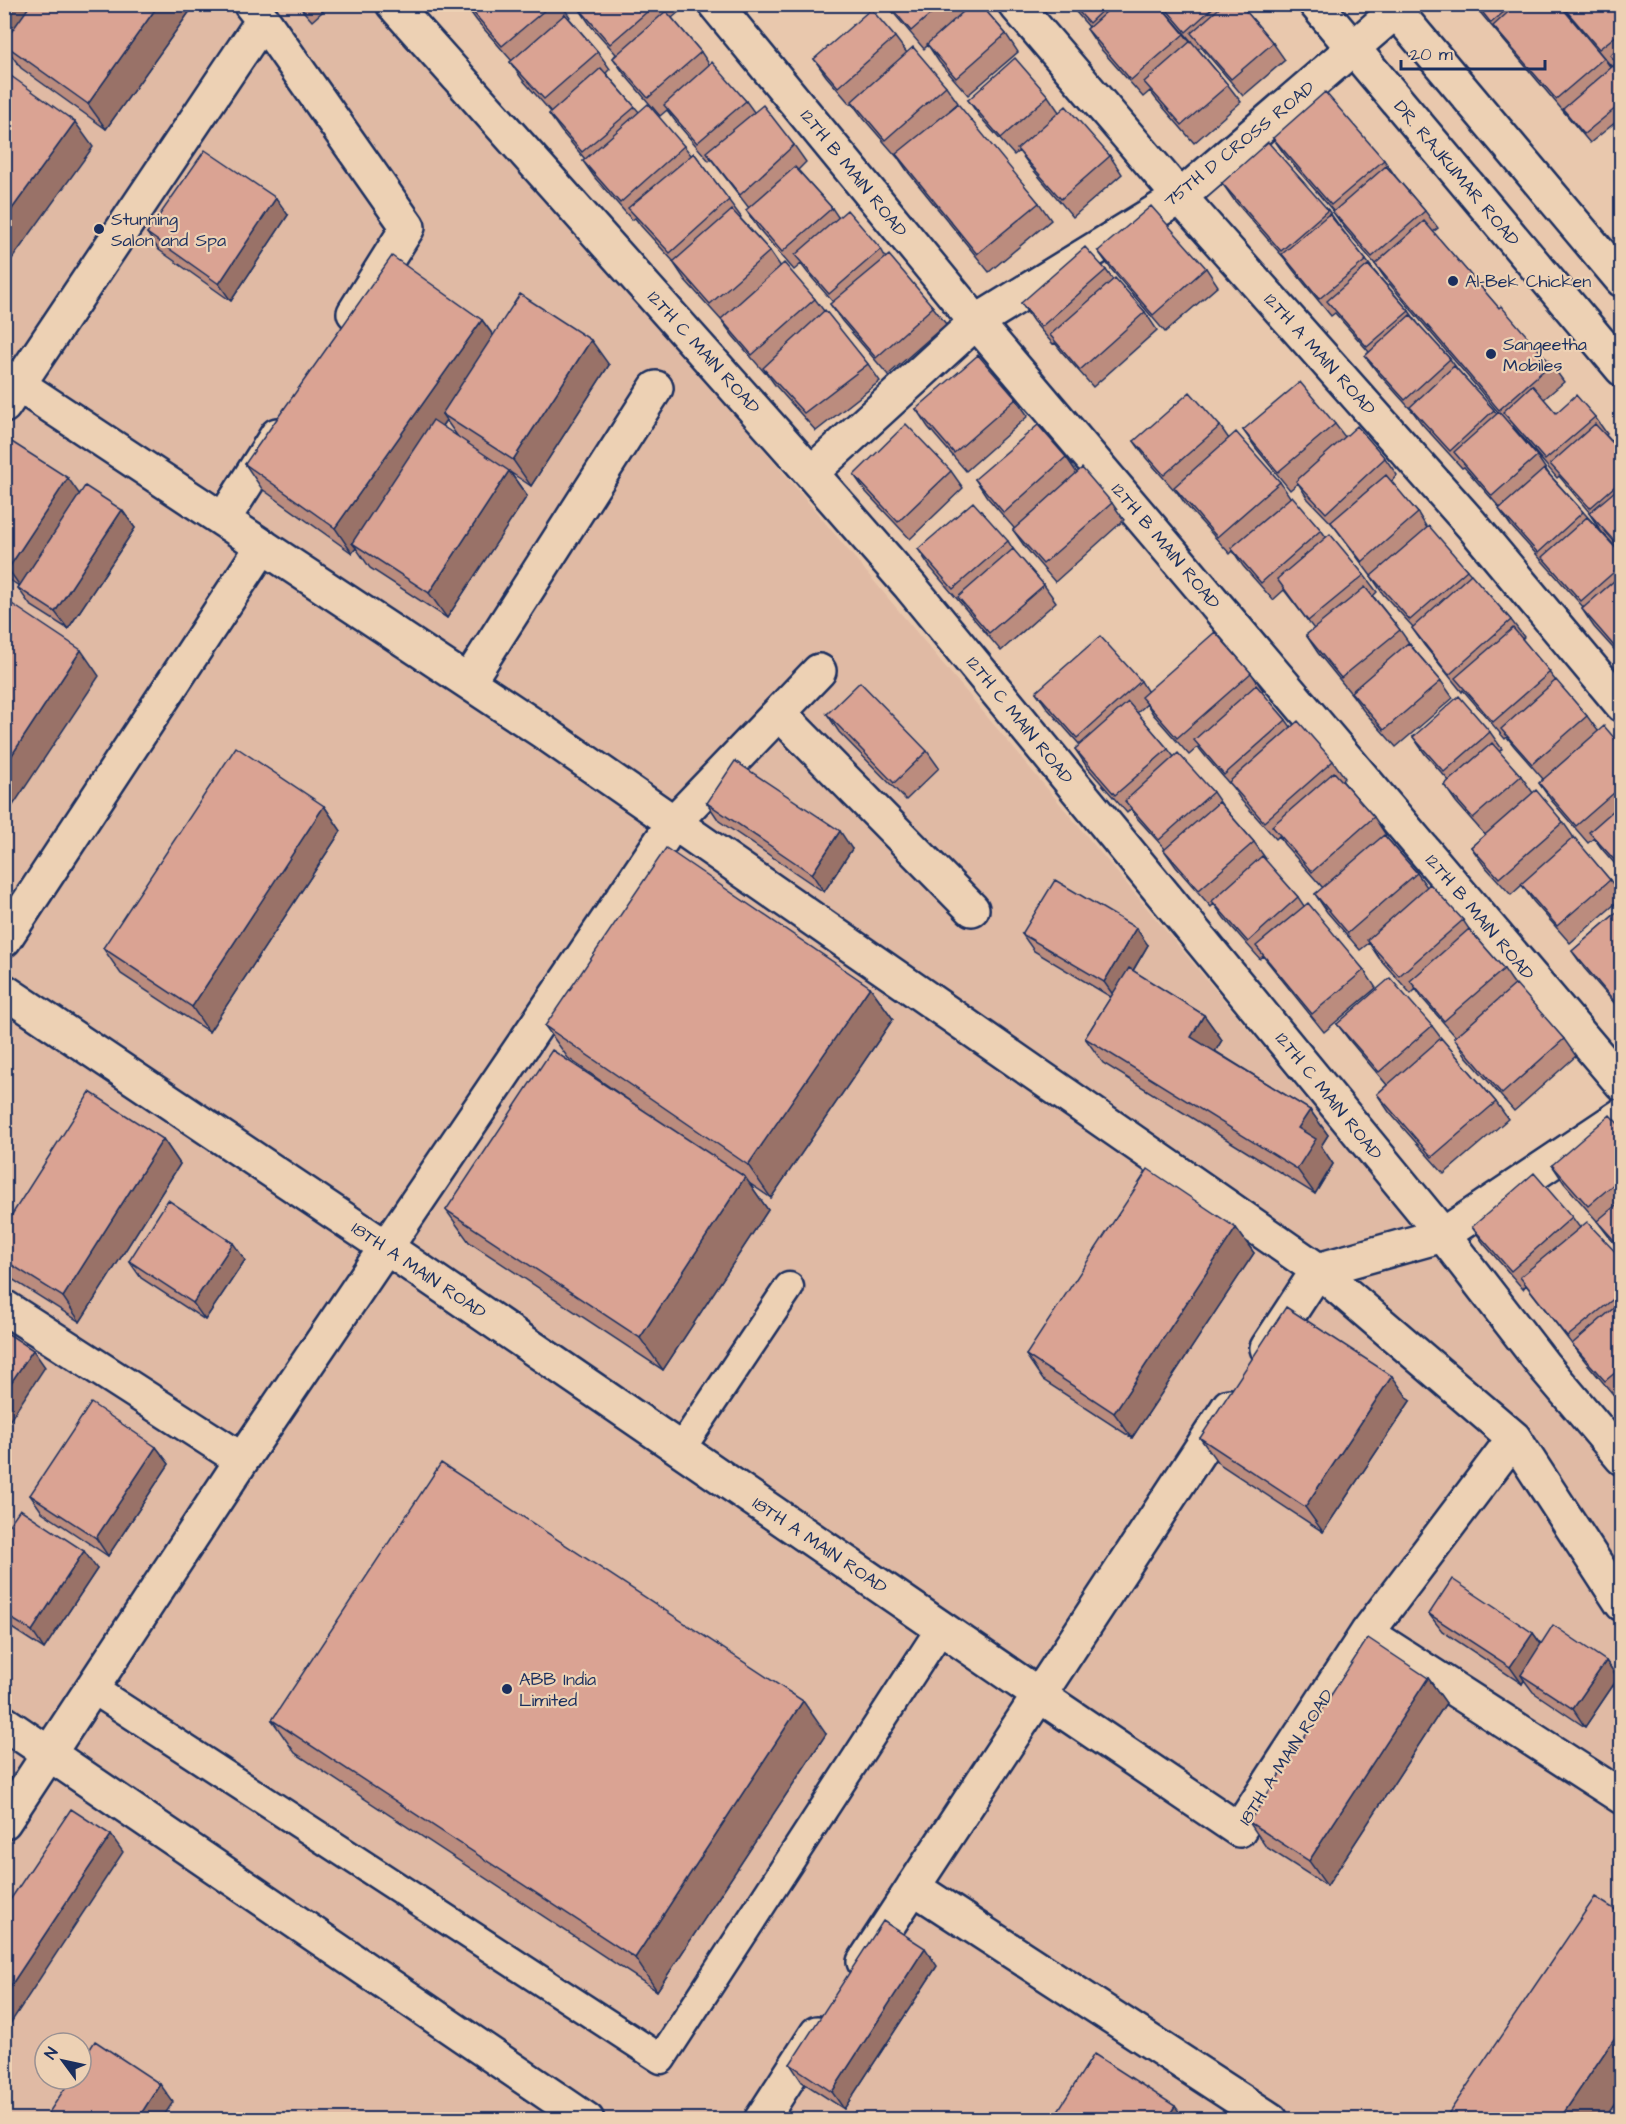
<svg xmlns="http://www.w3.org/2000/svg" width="1626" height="2124" font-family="'Architects Daughter',sans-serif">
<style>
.built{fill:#e0baa4;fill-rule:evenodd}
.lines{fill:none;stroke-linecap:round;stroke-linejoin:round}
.lane-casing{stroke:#1b2f5e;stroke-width:33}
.street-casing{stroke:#1b2f5e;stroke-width:38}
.secondary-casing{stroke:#1b2f5e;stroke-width:38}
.lane{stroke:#edd1b4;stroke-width:28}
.street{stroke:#edd1b4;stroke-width:33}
.secondary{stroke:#edd1b4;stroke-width:33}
.wall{fill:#bb8c7e;stroke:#1b2f5e;stroke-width:1.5;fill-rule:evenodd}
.shaded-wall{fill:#997267;stroke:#1b2f5e;stroke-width:1.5}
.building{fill:#daa393;stroke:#1b2f5e;stroke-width:1.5}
.poi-dot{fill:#1b2f5e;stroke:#edd1b4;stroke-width:2}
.labels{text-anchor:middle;stroke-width:4.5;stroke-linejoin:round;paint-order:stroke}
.street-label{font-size:18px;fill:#1b2f5e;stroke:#edd1b4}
.poi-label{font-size:18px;fill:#1b2f5e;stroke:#edd1b4;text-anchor:start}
</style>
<rect width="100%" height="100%" fill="#e9c8ad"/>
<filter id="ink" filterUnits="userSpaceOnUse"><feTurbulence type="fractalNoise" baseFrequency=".0167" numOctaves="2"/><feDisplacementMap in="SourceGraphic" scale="12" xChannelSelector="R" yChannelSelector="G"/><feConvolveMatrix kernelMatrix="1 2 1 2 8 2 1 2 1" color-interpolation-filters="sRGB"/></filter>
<g filter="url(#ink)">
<path class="built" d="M5,5H393L1621,1476V2119L5,2120ZM45,2043H81V2079H45Z"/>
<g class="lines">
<defs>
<path id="lane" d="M680,1450L789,1287
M93,1689L661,2059L941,1628"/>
<path id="street" d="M393,4L811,473L910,586L1443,1235L1545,1367L1622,1458
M715,4L976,322L1622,1084
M1015,4L1180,197L1471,524L1622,705
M263,20L408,227L354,313
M4,375L542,731L1318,1270L1514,1438L1622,1604
M4,406L263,20L251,5
M811,473L976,322L1180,197L1404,4
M223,520L277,435
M468,682L656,388
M779,713L972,909
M4,940L263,546
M4,991L387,1248L1039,1695L1239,1830L1367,1633L1514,1438
M4,1307L242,1460
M1267,1348L1318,1270L1443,1235L1622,1115
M1367,1633L1622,1797
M4,1723L587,2120
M4,1822L242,1460L674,822L819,671
M913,1887L1271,2120
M864,1962L1229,1406
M761,2120L817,2033"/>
<path id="secondary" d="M1316,4L1622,369
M1390,4L1622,280"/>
</defs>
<use href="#lane" class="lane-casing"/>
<use href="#street" class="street-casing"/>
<use href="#secondary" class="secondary-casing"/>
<use href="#lane" class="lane"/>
<use href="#street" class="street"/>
<use href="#secondary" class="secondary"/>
</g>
<path class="wall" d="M4,4H195L106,129L21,68L12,56L4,67Z
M297,4H331L312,21Z
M457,4H561L570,17L569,18L598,52L610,69L606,73L639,112L684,146L691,155L694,153L741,217L740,218L770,251L781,267L815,299L824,311L868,364L880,381L816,431L775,385L765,371L764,372L733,336L722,321L685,280L673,262H674L641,226L635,218L632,220L595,178L583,161L585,159L561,131L549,114L551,112L522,79L510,62L512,61L477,21L466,6L461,10Z
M576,4H673L679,12L672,18L701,52L709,64L746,101L754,112L794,145L806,162L798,170L832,208L838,217L881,249L886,258L933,307L946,324L888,375L842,321L830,304L833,302L807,272L801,264L794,270L758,228L746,210L749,208L711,159L709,161L676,122L667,110L660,116L625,75L613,58L616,54L591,26Z
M886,4H980L1006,34L1018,52L968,95L939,62L928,45L924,49Z
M1069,4H1159L1184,34L1190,42L1191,41L1159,4H1249L1244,9L1273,43L1285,60L1243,96L1201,47L1198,49L1228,85L1241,102L1194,143L1156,99L1150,91L1143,97L1099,47L1087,29L1089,27Z
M1473,4H1559L1576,25L1564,8L1565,7L1563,4H1622V71L1616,63L1612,67L1582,32L1604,58L1611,68L1622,75V117L1590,143Z
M895,37L907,53L946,86L958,103L950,110L1039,203L1051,220L989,272L908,172L897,156V157L864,119L852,103L850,104L826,76L814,59Z
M1048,96L1059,112L1110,156L1122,174L1073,217L1030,166L1019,151L1014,155L980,117L968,100Z
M1273,138L1384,160L1396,177L1425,211L1438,228L1433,232L1499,308L1551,364L1564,382L1544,399L1556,413L1595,417L1607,434L1606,435L1622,453V554L1601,531L1589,513H1590L1559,476L1557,478L1513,426L1512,427L1537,456L1549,474L1622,555V658L1594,627L1582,609L1584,608L1511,526L1499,509L1500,508L1464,467L1462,468L1422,424L1414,413L1378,373L1365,356L1369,352L1335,313L1331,316L1294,271L1285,259L1234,200L1222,183L1328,210L1340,227L1366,260L1375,272L1409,311L1419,325L1450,359L1458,370L1497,414L1498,412L1387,281L1375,264L1346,230L1333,212H1334L1285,155Z
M288,215L231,301L159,250L147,233Z
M1098,251L1206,268L1218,286L1165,332L1111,269Z
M1106,270L1113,280L1145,312L1157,330L1093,387L1062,352L1055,343L1053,344L1033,321L1021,303Z
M482,320L493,335L609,365L531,486L510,472L527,496L447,618L370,568L356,548L352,553L262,489L245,464ZM446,420L458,437L442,426Z
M1016,399L1028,416L966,471L928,427L916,409Z
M1335,424L1345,437L1385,458L1397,475L1391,482L1418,513L1427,528L1467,570L1511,620L1524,637L1522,639L1556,681L1587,716L1598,731L1622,747V872L1602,849L1594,838L1588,843L1551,800L1539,783L1543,779L1514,746L1507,737L1505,739L1463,690L1462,692L1424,645L1412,628L1413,627L1383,594L1371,576L1334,526L1308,499L1298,483L1290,490L1255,447L1243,430Z
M1220,426L1229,439L1280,482L1290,497L1321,530L1326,537L1364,575L1377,592L1373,596L1400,630L1412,647L1441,681L1453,698L1396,747L1363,710L1353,696L1318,653L1306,635L1314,629L1284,590L1273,600L1243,566L1233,551L1230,554L1186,505L1177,492H1176L1146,458L1134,441Z
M4,437L80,494L122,510L135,528L68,629L30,605L18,588L19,586L4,576Z
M1066,457L1077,473L1112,503L1124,520L1055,582L1025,547L1013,530L1014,528L987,497L975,479Z
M951,471L963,488L910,539L866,492L854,475Z
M1008,541L1015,552L1044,585L1056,602L1001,651L930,567L918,549Z
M1251,673L1263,690L1261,692L1286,720L1291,727L1333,761L1345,778L1342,781L1374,817L1386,835L1385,836L1417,873L1427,887L1463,920L1469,929L1504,969L1515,985L1564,1039L1576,1056L1514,1111L1466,1056L1454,1038L1456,1037L1422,998L1416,989L1411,994L1379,958L1369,943L1360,950L1327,912L1315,894L1323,888L1284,844L1279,836L1276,839L1241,800L1233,788L1206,757L1198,747L1189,755L1153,714L1147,704L1137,713L1168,749L1174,757L1213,792L1222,805L1254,842L1266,859L1265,860L1298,897L1304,906L1364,970L1376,988L1324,1032L1263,956L1260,959L1224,918L1214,904L1211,907L1176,867L1164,850L1165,849L1137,818L1131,809L1127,813L1087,767L1075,749L1080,745L1048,709L1036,692L1141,681L1147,691Z
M827,714L927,751L939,768L906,800L839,732Z
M1490,732L1502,749L1499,752L1521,776L1533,793L1563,822L1574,838L1610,880L1622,895V898L1570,943L1533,901L1522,885L1511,895L1483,864L1471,847L1485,835L1456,802L1444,785L1449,781L1425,754L1413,737Z
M707,803L852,849L824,892L719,821Z
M324,806L341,831L209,1032L121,974L103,948Z
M1622,908V1012L1584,968L1572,951Z
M1022,934L1148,945L1133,971L1204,1015L1222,1040L1215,1051L1310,1110L1328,1135L1321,1146L1333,1164L1315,1194L1103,1063L1085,1038L1111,997L1034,951Z
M870,987L893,1019L771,1198L749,1183L768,1210L663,1370L469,1242L446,1210L644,1111L568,1058L545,1026Z
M1337,1024L1432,1026L1441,1038L1496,1102L1508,1119L1444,1174L1389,1112L1377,1094L1387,1085L1350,1041Z
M1622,1128V1252L1610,1238L1597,1221L1564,1183L1552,1165Z
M163,1139L180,1164L80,1322L7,1276L4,1273V1227Z
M1572,1217L1580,1228L1622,1259V1395L1617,1399L1585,1361L1526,1285L1523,1289L1484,1244L1472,1227Z
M1236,1228L1254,1253L1132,1438L1043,1380L1026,1355Z
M245,1260L205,1320L141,1278L129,1261Z
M1410,1401L1323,1532L1218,1463L1200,1438Z
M156,1447L169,1464L108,1556L42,1512L30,1495Z
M4,1532L97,1569L44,1649L4,1623Z
M1429,1614L1533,1633L1541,1644L1606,1661L1618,1678L1585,1727L1533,1692L1524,1680L1522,1684L1442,1631Z
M1428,1678L1446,1703L1327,1886L1266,1847L1249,1822Z
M272,1720L826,1734L657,1991L295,1753Z
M937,1966L844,2109L802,2082L790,2064Z"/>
<path class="shaded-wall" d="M4,4H49L4,44Z
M159,4H195L106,129L88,104Z
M4,44L12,56L4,67Z
M75,122L93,147L4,270V220Z
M276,198L288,215L231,301L219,284Z
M482,320L500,345L442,414L446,420L357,546L352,543L356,548L352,553L335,528Z
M591,340L609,365L531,486L513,460Z
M509,471L527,496L447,618L429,593Z
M68,478L80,495L20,586L8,569Z
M122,510L135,528L68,629L55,612Z
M81,650L99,676L4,819V767Z
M324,806L341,831L209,1032L192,1007Z
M840,831L852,849L824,892L812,874Z
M1136,928L1148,945L1116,999L1104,982Z
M870,987L893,1019L771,1198L748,1165Z
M1204,1015L1222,1040L1209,1062L1191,1037Z
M1310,1110L1328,1135L1321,1146L1333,1164L1315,1194L1297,1169L1298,1128Z
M163,1139L180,1164L80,1322L63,1297Z
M745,1177L768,1210L663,1370L640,1338Z
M1236,1228L1254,1253L1132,1438L1114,1413Z
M233,1243L245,1260L205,1320L193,1303Z
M33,1350L45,1367L4,1429V1393Z
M1392,1376L1410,1401L1323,1532L1305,1507Z
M156,1447L169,1464L108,1556L96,1538Z
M84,1551L97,1569L44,1649L32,1631Z
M1533,1633L1545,1650L1521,1675L1524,1680L1522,1684L1510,1667Z
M1606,1661L1618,1678L1585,1727L1573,1709Z
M1428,1678L1446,1703L1327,1886L1309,1861Z
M803,1701L826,1734L657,1991L635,1958Z
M111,1835L123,1852L10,2024L4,2016V1996Z
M925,1948L937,1966L844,2109L832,2092Z
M1622,2027V2093L1604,2120H1559Z
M160,2084L173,2102L161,2120H137Z
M1175,2106L1185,2120H1166Z"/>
<path class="building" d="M31,4H159L88,104L4,44V42Z
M466,4H552L502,46Z
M584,4H656L610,44L579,8Z
M888,4H942L911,31Z
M972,4H980L1006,34L956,78L927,44Z
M1072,4H1109L1089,23Z
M1115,4H1159L1184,34L1131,80L1087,29Z
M1162,4H1217L1186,32Z
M1224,4H1240L1273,43L1231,79L1191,33Z
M1476,4H1513L1491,23Z
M1517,4H1559L1604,58L1556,99L1493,26Z
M1568,4H1622V31L1599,49L1564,8Z
M871,9L895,37L838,87L814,59Z
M666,11L701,52L648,98L613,58Z
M565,14L598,52L544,99L510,62Z
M1191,41L1228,85L1182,125L1144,82Z
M1622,45V68L1610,55Z
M913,47L946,86L885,140L852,101Z
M1015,58L1048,96L1001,138L968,100Z
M712,62L746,101L697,143L664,105Z
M1613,66L1622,75V103L1584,134L1563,109Z
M601,68L635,107L582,152L549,114Z
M4,71L75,122L4,220Z
M1325,92L1384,160L1331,205L1273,138Z
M648,104L684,146L620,203L583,161Z
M958,104L1039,203L977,254L896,154Z
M763,105L794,145L740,195L706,152Z
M1066,106L1110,156L1061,199L1017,149Z
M1268,142L1328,210L1281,251L1222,183Z
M205,150L276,198L219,284L147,233Z
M694,153L729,200L670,253L628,208Z
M1386,166L1425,211L1372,257L1333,212Z
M795,167L832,208L782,252L746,210Z
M1151,206L1206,268L1153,315L1098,251Z
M732,210L770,251L710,304L673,262Z
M847,210L881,249L829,294L795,255Z
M1329,214L1366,260L1319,299L1282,254Z
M1424,221L1499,308L1501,306L1551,364L1499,410L1375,264Z
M1085,247L1106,270L1041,327L1021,303Z
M889,255L933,307L876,358L830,304Z
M392,256L482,320L335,528L245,464Z
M784,263L815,299L752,355L721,319Z
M1368,265L1409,311L1367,347L1327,301Z
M1115,278L1145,312L1080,370L1050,335Z
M520,294L591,340L513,460L442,414Z
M825,310L868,364L804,413L763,368Z
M1410,315L1450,359L1405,400L1365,356Z
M978,355L1016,399L954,453L916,409Z
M1454,366L1494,410L1450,451L1410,407Z
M1300,382L1335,424L1278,472L1243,430Z
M1532,385L1556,413L1576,395L1595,417L1545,460L1503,412Z
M1190,392L1220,426L1164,475L1134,441Z
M1499,412L1537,456L1492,496L1454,452Z
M433,420L509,471L429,593L352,543Z
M906,424L951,471L898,522L854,475Z
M1595,424L1622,453V480L1590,508L1550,464Z
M1038,425L1066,457L1004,513L975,479Z
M1357,426L1385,458L1326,513L1296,481Z
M1236,432L1280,482L1217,537L1174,487Z
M4,437L68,478L8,569L4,567Z
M1082,468L1112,503L1043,564L1013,530Z
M1544,469L1583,512L1538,553L1499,509Z
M1386,475L1418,513L1362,562L1331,522Z
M1622,485V550L1589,513Z
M85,486L122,510L55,612L18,588Z
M1292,496L1321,530L1261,583L1231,548Z
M973,502L1008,541L953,589L918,549Z
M1587,517L1622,555V565L1581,601L1542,557Z
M1429,526L1467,570L1410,620L1371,576Z
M1330,534L1364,575L1308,621L1277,579Z
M1013,549L1044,585L989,633L958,597Z
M1471,574L1511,620L1449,675L1412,628Z
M1622,574V654H1621L1582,609Z
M1365,587L1400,630L1341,678L1306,635Z
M6,600L81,650L4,767V602Z
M1513,628L1550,672L1493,722L1455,678Z
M1215,632L1251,673L1177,738L1141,697Z
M1100,636L1141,681L1077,738L1036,692Z
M1408,643L1441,681L1384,730L1351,692Z
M1556,680L1587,716L1532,764L1501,729Z
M860,682L927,751L894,783L827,714Z
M1256,685L1286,720L1224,775L1194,740Z
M1459,696L1490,732L1444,772L1413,737Z
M1128,702L1168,749L1115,795L1075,749Z
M1298,721L1333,761L1264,822L1229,782Z
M1604,726L1622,747V786L1576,826L1539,783Z
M1492,743L1521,776L1473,818L1444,785Z
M236,747L324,806L192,1007L103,948Z
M1178,753L1213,792L1159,840L1125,801Z
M735,761L840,831L812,874L707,803Z
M1334,772L1374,817L1312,872L1272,826Z
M1536,790L1563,822L1499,878L1471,847Z
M1219,802L1254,842L1199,890L1164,850Z
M1622,803V865L1620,866L1589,832Z
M1384,835L1417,873L1348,933L1315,894Z
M1574,837L1610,880L1557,926L1521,884Z
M666,848L870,987L748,1165L545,1026Z
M1262,856L1298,897L1248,942L1212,901Z
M1055,880L1136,928L1104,982L1022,934Z
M1430,884L1463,920L1399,976L1367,940Z
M1308,903L1364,970L1312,1014L1256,946Z
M1622,908V996L1615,1002L1572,951Z
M1469,929L1504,969L1444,1021L1410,981Z
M1129,968L1204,1015L1191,1037L1310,1110L1298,1128L1316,1139L1297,1169L1085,1038Z
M1390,978L1432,1026L1379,1072L1337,1024Z
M1516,984L1564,1039L1502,1094L1454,1038Z
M1441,1038L1496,1102L1432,1157L1377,1094Z
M552,1050L745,1177L640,1338L446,1210Z
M90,1092L163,1139L63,1297L4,1260V1227Z
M1610,1115L1622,1128V1177L1588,1206L1552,1165Z
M1148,1169L1236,1228L1114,1413L1026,1355Z
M1534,1173L1572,1217L1511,1271L1472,1227Z
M168,1200L233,1243L193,1303L129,1261Z
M1622,1200V1249L1597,1221Z
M1587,1222L1622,1259V1292L1567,1337L1520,1277Z
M1622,1301V1367L1605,1381L1572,1344Z
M1286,1307L1392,1376L1305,1507L1200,1438Z
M4,1331L33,1350L4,1393Z
M91,1403L156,1447L96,1538L30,1495Z
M441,1463L803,1701L635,1958L272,1720Z
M20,1509L84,1551L32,1631L4,1614V1532Z
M1452,1579L1533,1633L1510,1667L1429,1614Z
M1553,1625L1606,1661L1573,1709L1521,1675Z
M1368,1638L1428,1678L1309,1861L1249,1822Z
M71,1809L111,1835L4,1996V1909Z
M1595,1897L1622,1914V2027L1559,2120H1444Z
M883,1921L925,1948L832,2092L790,2064Z
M95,2041L160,2084L137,2120H44L71,2079H81V2063Z
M1094,2054L1175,2106L1166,2120H1052Z"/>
</g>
<g class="poi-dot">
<circle cx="99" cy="229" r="6"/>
<circle cx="1453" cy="281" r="6"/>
<circle cx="1491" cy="354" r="6"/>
<circle cx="507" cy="1689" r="6"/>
</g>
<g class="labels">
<g class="street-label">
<text transform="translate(1239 144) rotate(-39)" y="6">75TH D CROSS ROAD</text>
<text transform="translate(854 173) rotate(51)" y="6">12TH B MAIN ROAD</text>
<text transform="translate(1457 173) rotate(50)" y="6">DR. RAJKUMAR ROAD</text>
<text transform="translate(704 352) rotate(48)" y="6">12TH C MAIN ROAD</text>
<text transform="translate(1320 354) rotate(48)" y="6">12TH A MAIN ROAD</text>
<text transform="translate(1166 546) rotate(50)" y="6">12TH B MAIN ROAD</text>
<text transform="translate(1020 720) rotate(51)" y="6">12TH C MAIN ROAD</text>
<text transform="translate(1480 917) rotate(50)" y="6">12TH B MAIN ROAD</text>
<text transform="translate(1329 1096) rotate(51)" y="6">12TH C MAIN ROAD</text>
<text transform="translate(419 1270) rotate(34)" y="6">18TH A MAIN ROAD</text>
<text transform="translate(820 1545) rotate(34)" y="6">18TH A MAIN ROAD</text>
<text transform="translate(1286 1757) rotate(-57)" y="6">18TH A MAIN ROAD</text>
</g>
<g class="poi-label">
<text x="111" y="225">Stunning<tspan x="111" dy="21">Salon and Spa</tspan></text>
<text x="1465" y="287">Al-Bek Chicken</text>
<text x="1503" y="350">Sangeetha<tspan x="1503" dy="21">Mobiles</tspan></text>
<text x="519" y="1685">ABB India<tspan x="519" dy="21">Limited</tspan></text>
</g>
</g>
<rect width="1626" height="2124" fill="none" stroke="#edd1b4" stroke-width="24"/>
<rect x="12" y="12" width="1602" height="2100" fill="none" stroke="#1b2f5e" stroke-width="2" filter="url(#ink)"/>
<g transform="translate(63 2061) rotate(303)"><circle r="28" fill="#edd1b4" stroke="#999092" stroke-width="1.5"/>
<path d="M0-4.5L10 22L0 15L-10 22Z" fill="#1b2f5e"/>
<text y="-9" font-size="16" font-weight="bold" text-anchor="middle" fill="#1b2f5e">N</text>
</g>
<path d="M1401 60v9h144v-9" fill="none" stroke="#1b2f5e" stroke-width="3"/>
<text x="1410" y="60" font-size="18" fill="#1b2f5e" stroke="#edd1b4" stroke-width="4.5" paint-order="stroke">20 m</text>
</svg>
